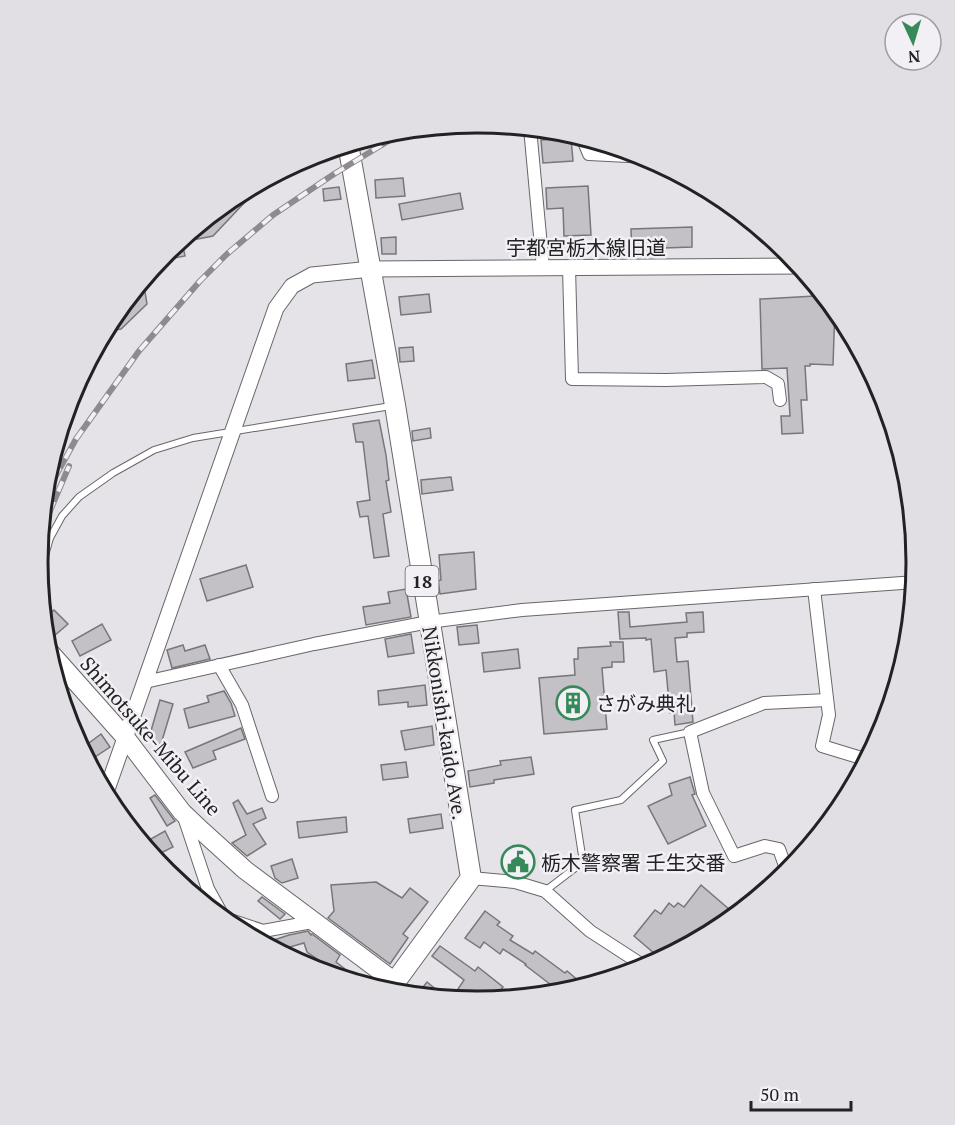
<svg xmlns="http://www.w3.org/2000/svg" width="955" height="1125" font-family="'PT Serif','Noto Sans JP',serif">
<style>
.building{fill:#c3c1c5;stroke:#78767b;stroke-width:1.5}
.lines{fill:none;stroke-linecap:round;stroke-linejoin:round}
.service-casing{stroke:#68666a;stroke-width:8}
.minor-casing{stroke:#68666a;stroke-width:14}
.tertiary-casing{stroke:#68666a;stroke-width:17}
.secondary-casing{stroke:#68666a;stroke-width:20}
.primary-casing{stroke:#68666a;stroke-width:22}
.service{stroke:#fff;stroke-width:6}
.minor{stroke:#fff;stroke-width:12}
.tertiary{stroke:#fff;stroke-width:15}
.secondary{stroke:#fff;stroke-width:18}
.primary{stroke:#fff;stroke-width:20}
.rail-casing{stroke:#8d8b8f;stroke-width:6}
.rail{stroke:#f2f0f5;stroke-width:4;stroke-dasharray:11;stroke-linecap:butt}
.labels{text-anchor:middle;dominant-baseline:central;stroke-width:5;stroke-linejoin:round;paint-order:stroke}
.shield{fill:#f2f0f5;stroke:#605f62;stroke-width:1.5}
.shield-label{font-size:18px;font-weight:bold;fill:#222123}
.street-label{font-size:20px;fill:#222123;stroke:#f2f0f5}
.poi-label{font-size:20px;fill:#222123;stroke:#f2f0f5;text-anchor:start}
.rim{fill:none;stroke:#222123;stroke-width:3}
</style>
<rect width="100%" height="100%" fill="#e5e3e8"/>
<g class="building">
<path d="M571 138 573 161 543 163 541 140Z"/>
<path d="M403 178 405 196 376 198 375 180Z"/>
<path d="M262 181 263 183 213 236 182 242 185 256 159 261 167 251 233 196Z"/>
<path d="M588 186 591 235 564 236 563 208 547 209 546 188Z"/>
<path d="M339 187 341 199 324 201 323 189Z"/>
<path d="M460 193 463 209 402 220 399 204Z"/>
<path d="M692 227V247L664 248 665 255 632 256 631 229Z"/>
<path d="M396 237V254H382L381 238Z"/>
<path d="M143 280 147 304 121 329 104 332 112 318Z"/>
<path d="M816 284 835 308 833 365 810 364V366H805L807 400H801L803 433 782 434 781 416H790L787 368 762 369 760 299 815 296Z"/>
<path d="M429 294 431 312 401 315 399 297Z"/>
<path d="M413 347 414 361 400 362 399 348Z"/>
<path d="M372 360 375 378 348 381 346 364Z"/>
<path d="M379 420 386 455 389 480 386 481 391 512 383 514 389 556 374 558 368 516 360 517 357 502 370 500 363 442H356L353 424Z"/>
<path d="M430 428 431 438 413 441 412 431Z"/>
<path d="M451 477 453 490 422 494 421 480Z"/>
<path d="M474 552 476 589 440 594 438 581 441 580 439 555Z"/>
<path d="M246 565 253 587 207 601 200 579Z"/>
<path d="M406 589 411 617 366 625 363 607 390 603 388 592Z"/>
<path d="M54 610 68 624 54 636 44 625 43 620Z"/>
<path d="M618 612H629L630 627 687 622 686 613 703 612 704 632 687 633V637L675 638 677 662 688 661 693 722 675 725 674 712 670 713 666 670 654 672 651 639 646 640V638L620 639Z"/>
<path d="M102 624 111 640 80 656 72 641Z"/>
<path d="M477 625 479 643 459 645 457 627Z"/>
<path d="M411 634 414 653 388 657 385 639Z"/>
<path d="M610 642H623L624 662H612V667L602 668 607 729 544 734 539 678 575 675 574 659H578V648L611 646Z"/>
<path d="M183 645 185 651 205 645 210 659 172 668 167 650Z"/>
<path d="M518 649 520 668 484 672 482 653Z"/>
<path d="M425 685 427 705 408 707V702L379 705 378 691Z"/>
<path d="M224 691 231 703 235 716 189 728 184 709 209 702 207 696Z"/>
<path d="M160 700 173 704 161 744 148 741Z"/>
<path d="M432 726 434 745 405 750 401 731Z"/>
<path d="M241 728 245 739 213 751 216 759 193 768 185 752Z"/>
<path d="M101 734 110 747 92 759 91 757 87 760 81 749Z"/>
<path d="M531 757 534 774 494 780V783L470 787 468 771 501 765 500 761Z"/>
<path d="M406 762 408 777 383 780 381 765Z"/>
<path d="M690 777 695 794 692 795 706 826 668 844 648 806 672 795 669 784Z"/>
<path d="M155 795 175 821 167 826 150 798Z"/>
<path d="M238 800 247 814 262 808 266 818 253 824 266 844 247 856 232 843 246 835 233 803Z"/>
<path d="M441 814 443 828 410 833 408 819Z"/>
<path d="M346 817 347 832 299 838 297 822Z"/>
<path d="M165 831 173 847 153 857 142 844Z"/>
<path d="M292 859 298 878 282 883 275 878 271 866Z"/>
<path d="M376 882 402 898 410 888 428 902 403 934 408 938 390 964 328 918 334 911 331 885Z"/>
<path d="M701 885 737 916 722 929 662 960 634 936 655 910 661 914 669 903 674 907 678 903 684 907Z"/>
<path d="M262 897 285 914 280 919 258 901Z"/>
<path d="M485 911 500 922 497 925 513 936 510 940 533 954 535 951 565 973 567 971 586 987 563 994 525 965 526 964 503 949 500 954 484 942 480 948 465 938Z"/>
<path d="M308 931 311 935 312 934 340 955 336 962 366 985 365 986 314 970 320 961 307 952 304 943 276 951 262 944 289 935Z"/>
<path d="M440 946 475 971 478 967 503 987 493 1001 477 1002 458 989 464 980 432 956Z"/>
<path d="M427 982 449 1000 416 996Z"/>
</g>
<g class="lines">
<g class="service-casing">
<g id="service">
<path d="M39 577 50 538 62 516 79 497 113 473 154 450 193 438 391 406"/>
<path d="M545 891 583 862 575 810 621 800 663 761 653 740 690 732"/>
</g>
</g>
<g class="minor-casing">
<g id="minor">
<path d="M530 128 543 268"/>
<path d="M582 137 589 154 648 157"/>
<path d="M569 268 572 379 666 380 766 377 778 384 780 400"/>
<path d="M814 589 829 715 822 746 868 760"/>
<path d="M219 665 242 705 272 796"/>
<path d="M145 682 314 644 429 622 522 610 916 582"/>
<path d="M184 817 208 889 224 918 263 931 312 922"/>
<path d="M788 874 779 849 765 846 734 856 703 793 690 732 764 703 827 700"/>
<path d="M471 878 515 882 545 891 590 931 647 968"/>
</g>
</g>
<g class="tertiary-casing">
<path id="tertiary" d="M105 795 276 308 292 286 312 275 371 269 801 266"/>
</g>
<g class="secondary-casing">
<path id="secondary" d="M46 648 125 737 182 812 202 831 245 870 395 982"/>
</g>
<g class="primary-casing">
<path id="primary" d="M348 144 395 405 471 878 387 993"/>
</g>
<use href="#service" class="service"/>
<use href="#minor" class="minor"/>
<use href="#tertiary" class="tertiary"/>
<use href="#secondary" class="secondary"/>
<use href="#primary" class="primary"/>
<g class="rail-casing">
<g id="rail">
<path d="M44 497 76 439 139 351 200 281 227 254 273 215 334 174 408 129"/>
<path d="M41 532 69 466"/>
</g>
</g>
<use href="#rail" class="rail"/>
</g>
<defs>
<g id="building-ring" transform="scale(1.725)"><circle r="9.5" fill="#f2f0f5" stroke="#38895a" stroke-width="1.5"/><path d="M-4-6H4V6H1V3H-1V6H-4ZM-2.5-4.3h1.7v1.8h-1.7ZM.8-4.3h1.7v1.8H.8ZM-2.5-1h1.7V.8h-1.7ZM.8-1h1.7V.8H.8Z" fill="#38895a"/></g>
<g id="civic-ring" transform="scale(1.725)"><circle r="9.5" fill="#f2f0f5" stroke="#38895a" stroke-width="1.5"/><path d="M-.6-6.5H3V-4.5H.6V-3L4-1V1h2V6H-6V1h2V-1L-.6-3ZM-1.2 2.5V6h2.4V2.5Z" fill="#38895a"/></g>
</defs>
<g fill-rule="evenodd">
<use href="#building-ring" x="573" y="703"/>
<use href="#civic-ring" x="518" y="862"/>
</g>
<g class="labels">
<rect class="shield" x="405.5" y="566" width="33" height="30" rx="4.5"/>
<g class="shield-label">
<text x="422" y="581">18</text>
</g>
<g class="street-label">
<text x="586" y="247">宇都宮栃木線旧道</text>
<text transform="translate(445 723) rotate(81)">Nikkonishi-kaido Ave.</text>
<text transform="translate(151 736) rotate(49)">Shimotsuke-Mibu Line</text>
</g>
<g class="poi-label">
<text x="596" y="703">さがみ典礼</text>
<text x="541" y="862">栃木警察署 壬生交番</text>
</g>
</g>
<path d="M0 0H955V1125H0ZM48 562a429 429 0 1 1 858 0a429 429 0 1 1-858 0Z" fill="#e1dfe4" fill-rule="evenodd"/>
<path class="rim" d="M48 562a429 429 0 1 1 858 0a429 429 0 1 1-858 0Z"/>
<g transform="translate(913 42) rotate(176)"><circle r="28" fill="#f2f0f5" stroke="#9f9da1" stroke-width="1.5"/>
<path d="M0-4.5L10 22L0 15L-10 22Z" fill="#38895a"/>
<text y="-9" font-size="16" font-weight="bold" text-anchor="middle" fill="#222123">N</text>
</g>
<path d="M751 1101v9h100v-9" fill="none" stroke="#222123" stroke-width="3"/>
<text x="760" y="1101" font-size="18" fill="#222123" stroke="#f2f0f5" stroke-width="4.5" paint-order="stroke">50 m</text>
</svg>
